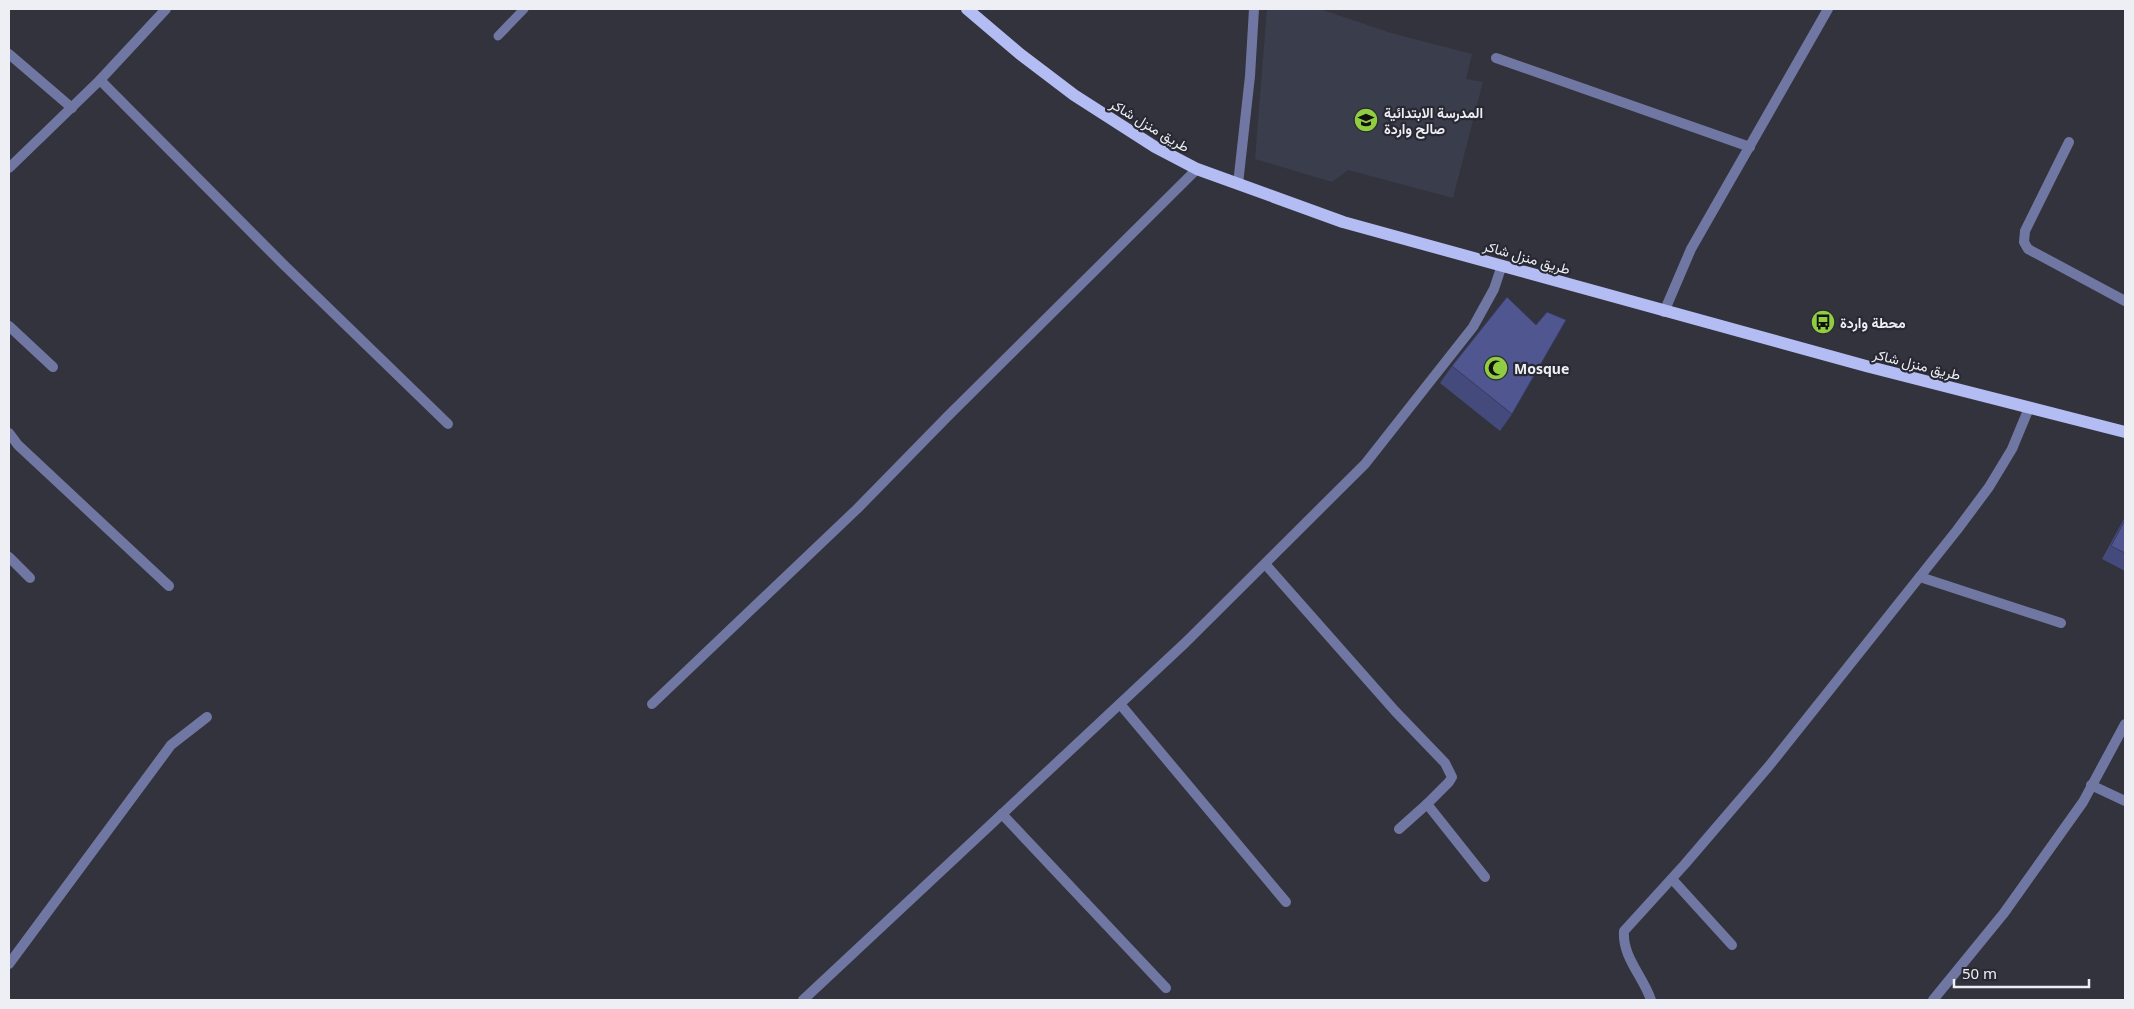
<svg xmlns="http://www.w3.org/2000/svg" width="2134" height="1009" font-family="'Noto Sans',Vazirmatn,sans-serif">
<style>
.built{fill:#3a3d4c}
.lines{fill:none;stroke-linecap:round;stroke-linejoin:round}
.service{stroke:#7177a3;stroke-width:9}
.minor{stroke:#7177a3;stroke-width:10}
.primary{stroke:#b4bdf3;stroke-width:12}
.wall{fill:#454a7c}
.building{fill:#505690;stroke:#383c65}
.labels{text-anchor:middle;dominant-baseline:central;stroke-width:4.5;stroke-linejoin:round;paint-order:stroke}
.poi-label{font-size:14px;font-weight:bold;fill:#eeeff5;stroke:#282932;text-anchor:start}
.street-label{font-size:14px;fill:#eeeff5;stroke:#282932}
</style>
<rect width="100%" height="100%" fill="#32333c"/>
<path class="built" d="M1267 9H1320L1391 33 1472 54 1466 79 1483 82 1453 198 1348 170 1332 182 1255 159Z"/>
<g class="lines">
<path class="service" d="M498 36 524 9"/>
<g class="minor">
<path d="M9 54 72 108"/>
<path d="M1496 58 1750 147"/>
<path d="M100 80 283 264 448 424"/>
<path d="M2069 142 2025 231 2024 242 2028 249 2125 301"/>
<path d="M9 168 100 80 166 9"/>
<path d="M1238 184 1250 76 1254 9"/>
<path d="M1664 312 1691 249 1828 9"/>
<path d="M9 326 53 367"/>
<path d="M9 433 18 445 169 586"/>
<path d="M9 557 30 578"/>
<path d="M1266 565 1395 711 1445 763 1452 777 1449 782 1427 804 1485 877"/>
<path d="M1920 577 2061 623"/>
<path d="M652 704 857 509 948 416 1197 169"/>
<path d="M1120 704 1286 902"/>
<path d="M2091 785 2125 801"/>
<path d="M1002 814 1166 988"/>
<path d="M1399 829 1427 804"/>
<path d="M1672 879 1732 945"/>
<path d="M9 964 171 745 207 717"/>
<path d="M803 1000 1185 643 1365 464 1473 327 1494 289 1502 265"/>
<path d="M1651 1000C1643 976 1622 957 1624 931L1685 864 1769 766 1957 530 1989 487 2012 449 2029 408"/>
<path d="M1933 1000 2004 913 2083 802 2125 724"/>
</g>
<path class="primary" d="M967 9 1020 54 1074 95 1155 147 1197 169 1343 222 1866 366 2125 432"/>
</g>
<g class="wall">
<path d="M1452 366 1512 414 1500 431 1440 383Z"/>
<path d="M2125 517V571L2102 559Z"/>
</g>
<g class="building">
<path d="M1507 297 1536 325 1547 312 1566 320 1512 414 1452 366Z"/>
<path d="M2125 520V553L2111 546Z"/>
</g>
<defs>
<g id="school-disc" transform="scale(1.25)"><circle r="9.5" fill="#91cd40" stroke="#282932"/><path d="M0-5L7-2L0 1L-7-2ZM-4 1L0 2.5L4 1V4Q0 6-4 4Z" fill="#111"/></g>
<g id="bus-disc" transform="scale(1.25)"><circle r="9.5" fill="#91cd40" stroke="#282932"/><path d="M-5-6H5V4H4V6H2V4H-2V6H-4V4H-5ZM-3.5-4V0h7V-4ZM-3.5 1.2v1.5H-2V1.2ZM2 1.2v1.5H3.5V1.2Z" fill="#111"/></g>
<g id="mosque-disc" transform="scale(1.25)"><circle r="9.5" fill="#91cd40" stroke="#282932"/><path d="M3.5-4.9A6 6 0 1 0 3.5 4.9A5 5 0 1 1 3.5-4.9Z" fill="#111"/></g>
</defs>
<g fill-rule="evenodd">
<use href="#school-disc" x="1366" y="120"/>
<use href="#bus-disc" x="1823" y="322"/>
<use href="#mosque-disc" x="1496" y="368"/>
</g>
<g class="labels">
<g class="poi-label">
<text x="1384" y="112">المدرسة الابتدائية<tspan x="1384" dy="16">صالح واردة</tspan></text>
<text x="1840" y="322">محطة واردة</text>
<text x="1514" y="368">Mosque</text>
</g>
<g class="street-label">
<text transform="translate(1150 125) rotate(31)">طريق منزل شاكر</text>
<text transform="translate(1527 257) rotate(16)">طريق منزل شاكر</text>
<text transform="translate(1917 364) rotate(14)">طريق منزل شاكر</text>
</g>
</g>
<rect width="2134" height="1009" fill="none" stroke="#eeeff5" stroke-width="20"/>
<path d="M1954 979v8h135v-8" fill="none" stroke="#eeeff5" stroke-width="2.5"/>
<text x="1962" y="979" font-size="15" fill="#eeeff5" stroke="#282932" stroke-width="4" paint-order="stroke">50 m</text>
</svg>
